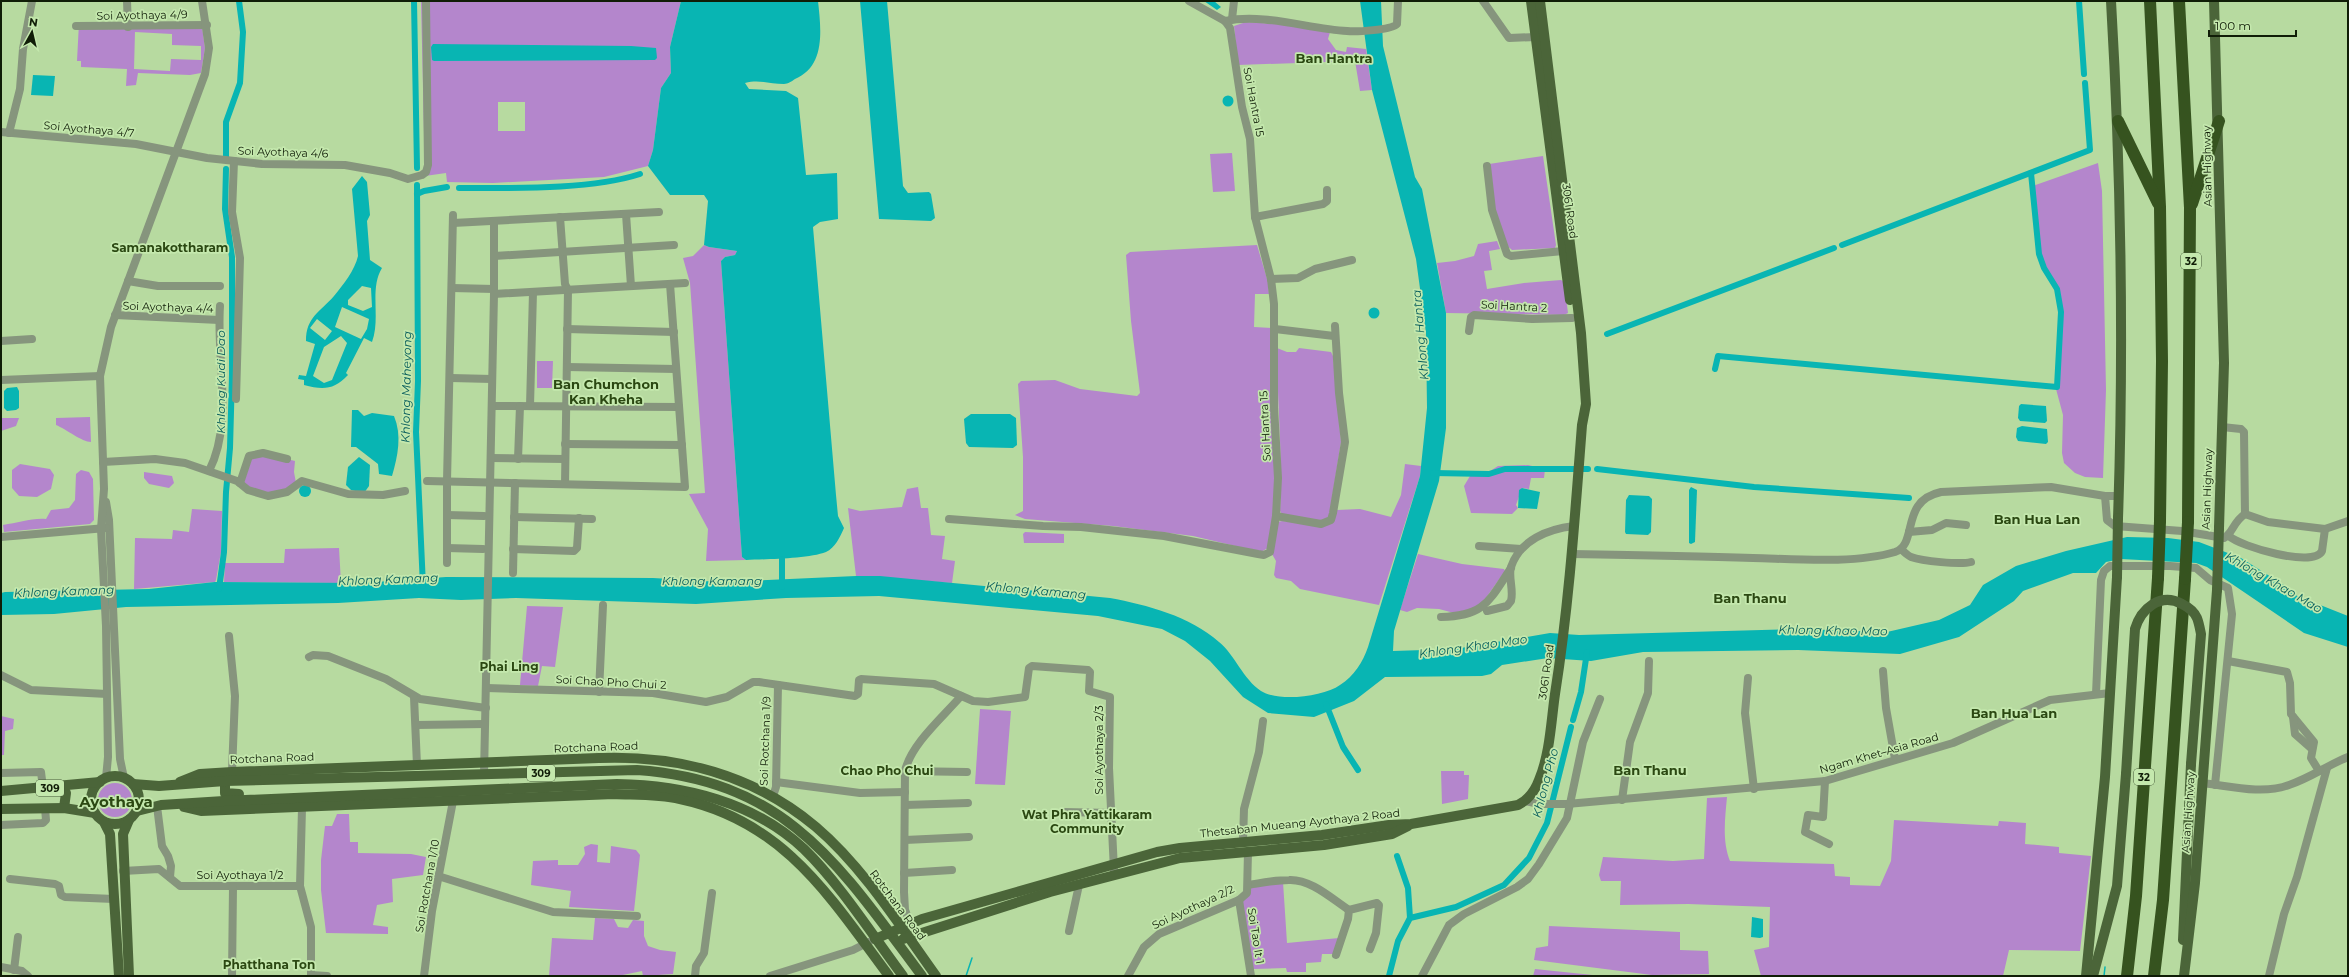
<svg xmlns="http://www.w3.org/2000/svg" width="2349" height="977" font-family="Montserrat,sans-serif">
<style>
.green{fill:#b486cc;fill-rule:evenodd}
.water{fill:#08b5b3;fill-rule:evenodd}
.lines{fill:none;stroke-linecap:round;stroke-linejoin:round}
.stream{stroke:#08b5b3;stroke-width:1.5}
.canal{stroke:#08b5b3;stroke-width:6}
.minor{stroke:#86957d;stroke-width:8}
.major{stroke:#4b6539;stroke-width:10}
.highway{stroke:#36531f;stroke-width:12}
.major-bridge{stroke:#4b6539;stroke-width:10}
.highway-bridge{stroke:#36531f;stroke-width:12}
.labels{text-anchor:middle;dominant-baseline:central;stroke-width:3.5;stroke-linejoin:round;paint-order:stroke}
.shield{fill:#c4e8ad;stroke:#465a39;stroke-width:1}
.shield-label{font-size:10px;font-weight:bold;fill:#101d07}
.street-label{font-size:11px;fill:#101d07;stroke:#c4e8ad}
.neighbourhood-label{font-size:12px;font-weight:bold;fill:#2b4812;stroke:#c4e8ad}
.water-label{font-size:12px;font-style:italic;fill:#075c5b;stroke:#c4e8ad}
.quarter-label{font-size:13px;font-weight:bold;fill:#2b4812;stroke:#c4e8ad}
.district-label{font-size:15px;font-weight:bold;fill:#2b4812;stroke:#c4e8ad}
</style>
<rect width="100%" height="100%" fill="#b7daa0"/>
<g class="green">
<path d="M421 1H681L670 47 671 73 661 88 653 150 648 166 604 177 493 183 447 182 446 173 425 176ZM498 102H525V131H498Z"/>
<path d="M1246 22 1294 25 1330 32 1328 39 1336 50 1346 52 1347 47 1366 49 1372 90 1360 91 1355 61 1238 65 1234 26Z"/>
<path d="M79 23 202 27 205 48 201 73 190 75 138 73 136 85 126 86 127 69 81 67V61H77ZM135 32 172 34V45L201 46V60L171 59 170 71 134 69Z"/>
<path d="M1232 153 1235 191 1213 192 1210 154Z"/>
<path d="M1543 156 1556 245 1555 248 1512 250C1495 238 1491 186 1489 164Z"/>
<path d="M2098 163 2102 191 2106 390 2103 478 2085 477 2075 473 2064 463 2062 453 2063 415 2056 389 2059 313 2055 290 2037 255 2030 187Z"/>
<path d="M1497 241 1500 249 1489 251 1492 270 1484 271 1487 289 1524 283 1561 280 1564 282 1568 313 1564 315 1446 313 1437 263 1455 261 1474 256 1478 244Z"/>
<path d="M704 245 709 247 737 251 735 255 725 257 721 261 742 557 746 560 706 561 708 529 689 494 705 493 690 283 683 258 693 256Z"/>
<path d="M1257 245 1268 282 1269 294H1255L1254 327 1272 328 1276 492 1268 548 1261 552 1193 536 1113 526 1025 519 1015 515 1023 511V457L1018 384 1021 381 1055 380 1080 389 1137 396 1140 393 1131 321 1126 255 1130 252Z"/>
<path d="M1277 348 1287 352H1296L1299 348 1331 352 1333 356 1341 442 1329 517C1317 525 1295 517 1282 514L1280 511C1283 457 1277 402 1277 348Z"/>
<path d="M537 361H553L552 388H537Z"/>
<path d="M90 417 91 442C82 442 66 429 56 425V418Z"/>
<path d="M1 418H19L16 426 1 431Z"/>
<path d="M267 454 295 461 294 472 296 483C283 496 267 492 250 490L244 482 252 458Z"/>
<path d="M20 464 50 469 54 475 51 489 37 497 19 496 12 488V470Z"/>
<path d="M1405 464 1421 466 1420 476 1379 605 1300 589 1291 581 1276 578 1274 575 1276 561 1272 554 1278 522 1282 521 1325 525 1337 510 1360 509 1391 517 1401 495Z"/>
<path d="M1528 465 1545 469 1544 478H1531L1529 489 1522 488 1516 505 1518 508 1512 514 1471 513 1464 486 1470 476 1484 475 1498 466Z"/>
<path d="M81 470 89 472 93 479 94 520 90 524 4 532 3 525C18 523 31 518 46 519L51 510 69 508 75 500 76 474Z"/>
<path d="M144 472 172 476 174 483 169 488 149 484 144 478Z"/>
<path d="M918 487 921 508H928L931 535 945 536 942 559 955 561 952 583 856 576 848 508 860 511 902 507 907 489Z"/>
<path d="M192 509 222 511 221 552 216 580 215 582 134 589 135 538 172 539 173 530 189 532Z"/>
<path d="M1025 532 1064 534V543H1024L1023 534Z"/>
<path d="M339 548 341 583 224 582 225 563H284L285 549Z"/>
<path d="M1418 554 1462 564 1504 569 1505 571 1478 609 1454 613 1439 609 1417 608 1407 612 1400 610Z"/>
<path d="M527 606 563 607 555 667 542 666 538 686 520 685Z"/>
<path d="M980 709 1011 711 1005 785 975 784Z"/>
<path d="M1 716 14 719 13 729 5 731 4 755H1Z"/>
<path d="M1441 771H1464V775H1469L1468 799 1442 804Z"/>
<circle cx="115" cy="800" r="17"/>
<path d="M1727 797C1725 819 1722 841 1730 861L1834 864 1835 876 1850 877V885L1880 886 1891 861 1894 820 1998 826 1999 821 2026 823 2025 844 2059 847V853L2091 856 2080 951 2009 950 2003 976H1761L1754 950 1769 947 1770 907 1688 904 1620 905 1621 881H1601L1599 875 1603 857 1673 861 1704 859 1707 798Z"/>
<path d="M337 814H349L350 842H358V853L411 854 426 857 423 875 392 879 393 902 377 905 373 925 388 927V934L326 933 321 890V860L325 826H332Z"/>
<path d="M591 844 598 845 597 862 610 863 611 846 636 850 640 855 634 911 569 907 571 891 531 885 533 861 558 860V865H578L585 854 584 847Z"/>
<path d="M1283 882 1287 943 1339 938 1334 954H1322L1321 962 1306 963V972H1287L1286 968 1253 969 1242 903 1250 886Z"/>
<path d="M595 918 614 919 618 927 628 928 633 920 644 921V936L648 946 660 950 676 952 673 974 643 976 642 971 618 976H549L552 938 593 940Z"/>
<path d="M1549 926 1680 932V950L1708 951 1709 974 1652 975 1534 960 1536 948 1548 946Z"/>
<path d="M1535 969 1602 976H1533Z"/>
</g>
<g class="water">
<path d="M681 1H818C821 29 826 66 795 79 792 81 788 84 784 84 770 84 759 79 745 83L749 89 786 91 798 98 806 175 837 173 838 219 820 222 813 227 836 495 838 516 844 528C840 537 835 548 826 552 808 559 766 559 746 560L742 557 721 261 725 257 735 255 737 251 709 247 704 245 708 201 704 195H670L648 166 653 150 661 88 671 73 670 47Z"/>
<path d="M860 1H887L903 186 908 193 929 192 931 194 935 218 931 221 879 219Z"/>
<path d="M1204 1H1214L1221 7 1217 10Z"/>
<path d="M1360 1H1381L1383 46 1415 177 1422 189 1446 313V428L1439 481 1394 631 1393 651 1455 649 1550 633 1579 635 1800 629 1887 632 1939 620 1970 605 1983 585 2016 566 2066 551 2127 537 2168 538 2199 542 2241 558 2287 587 2295 595 2348 616V647L2304 633 2207 567 2196 563 2121 559 2106 562 2096 573H2073L2023 591 2014 601 1959 637 1900 654 1798 650 1643 652 1591 661 1548 658 1502 665 1491 674 1482 676 1385 677 1354 701 1314 717 1268 713 1243 697 1210 661 1185 641 1162 629 1098 616 879 596 786 598 696 604 516 598 461 600 419 598 338 603 126 607 54 614 1 615V593L5 592 149 589 215 582 362 583 446 577 653 578 721 582 856 576H880L1110 598C1147 605 1190 616 1219 642 1235 655 1243 679 1261 691 1278 702 1323 697 1340 685 1354 676 1363 662 1368 647L1420 476 1427 408 1426 333 1416 259 1372 90Z"/>
<path d="M433 44 631 46 656 48 657 58 655 60 434 61 432 60 431 47Z"/>
<path d="M33 75 55 76 53 96 31 95Z"/>
<circle cx="1228" cy="101" r="5.5"/>
<path d="M362 176 367 182 370 215 367 221 370 260 382 268C369 289 381 318 372 342L364 338 346 373 348 375C334 390 323 390 304 385V380L298 379 299 375 306 376 315 344 306 341C306 317 320 312 334 296 343 285 355 270 358 256L352 189ZM362 286 371 288 372 307 363 311 348 305V300ZM342 307 369 319 367 329 361 339 335 327ZM317 319 332 331 325 340 310 328ZM341 336 347 343 332 380 324 383 313 376 324 347Z"/>
<circle cx="1374" cy="313" r="5.5"/>
<path d="M17 387 19 391V408L16 410 7 411 4 408V391L7 388Z"/>
<path d="M2021 404 2046 406 2047 421 2045 423 2020 421 2018 418 2019 406Z"/>
<path d="M352 410H358L364 416 372 413 394 416C402 435 398 456 392 476L379 474 378 464 356 447H351Z"/>
<path d="M971 414H1010L1016 418 1017 445 1013 448 969 447 966 443 964 419Z"/>
<path d="M2022 426 2047 429 2048 442 2046 444 2018 441 2016 437 2017 428Z"/>
<path d="M359 457 370 465 369 486 364 493 351 490 346 485 348 467Z"/>
<circle cx="305" cy="491" r="6"/>
<path d="M1691 487 1697 490 1695 542 1691 544 1689 543V490Z"/>
<path d="M1522 488 1540 492 1537 509 1518 508 1519 490Z"/>
<path d="M1629 495 1649 496 1652 499 1651 532 1648 535 1626 534 1625 532 1626 500Z"/>
<path d="M1752 917 1763 919V937L1760 938 1751 937Z"/>
</g>
<g class="lines">
<g class="stream">
<path d="M966 976 972 958"/>
<path d="M2104 976 2105 967"/>
</g>
<g class="canal">
<path d="M414 1 417 168"/>
<path d="M2079 1 2084 74"/>
<path d="M226 158V122L240 83 243 32 239 1"/>
<path d="M417 185 418 381 416 432 423 586"/>
<path d="M459 188C512 188 591 190 640 174"/>
<path d="M417 194 424 191 447 187"/>
<path d="M1842 245 2090 150 2085 83"/>
<path d="M1607 334 1834 248"/>
<path d="M1715 369 1718 356 2057 387 2061 312 2057 289 2044 268 2039 254 2031 173"/>
<path d="M1597 469 1754 487 1909 498"/>
<path d="M1433 473 1489 474 1505 469H1588"/>
<path d="M782 559V587"/>
<path d="M219 589 224 552 226 492 230 448 232 375V257L225 209 226 169"/>
<path d="M1326 704 1343 747 1358 770"/>
<path d="M1573 720 1581 692 1587 652"/>
<path d="M1397 856 1408 888 1410 918"/>
<path d="M1389 976 1398 941 1410 918 1456 907 1504 885 1529 858 1547 823 1571 727"/>
</g>
<g class="minor">
<path d="M127 1 128 27"/>
<path d="M1483 1 1509 38 1536 37"/>
<path d="M1232 19 1234 1"/>
<path d="M1225 21C1265 13 1308 29 1347 31 1355 32 1392 30 1397 24L1398 1"/>
<path d="M76 26 207 25"/>
<path d="M1 132 136 144 207 158 262 164 345 165 390 173 408 179 422 175 426 172 428 165 426 1"/>
<path d="M9 133 20 89 23 49 32 1"/>
<path d="M234 161 232 212 240 258 236 399"/>
<path d="M1487 166 1492 210 1507 254 1511 256 1563 251"/>
<path d="M626 214 631 286"/>
<path d="M560 217 565 284 568 290 565 484"/>
<path d="M1255 217 1323 204 1327 201V190"/>
<path d="M453 223 659 212"/>
<path d="M494 256 674 245"/>
<path d="M1271 279 1298 278 1315 269 1352 260"/>
<path d="M128 281 158 286H220"/>
<path d="M452 288 494 289"/>
<path d="M494 294 685 283"/>
<path d="M115 315 219 320"/>
<path d="M567 329 674 332"/>
<path d="M1275 329 1334 336"/>
<path d="M1469 331 1471 317 1474 315 1532 319 1572 318"/>
<path d="M1 341 32 339"/>
<path d="M567 367 676 369"/>
<path d="M451 378 492 379"/>
<path d="M1 380 100 376"/>
<path d="M492 406 679 407"/>
<path d="M530 406 533 292"/>
<path d="M2222 427 2241 429 2244 432 2245 514"/>
<path d="M565 444 682 445"/>
<path d="M491 458 565 459"/>
<path d="M518 459 520 406"/>
<path d="M103 462 155 459 185 463 237 481 248 490 268 496 287 492 302 481 348 494 383 495 405 491"/>
<path d="M209 471C234 422 216 359 220 306"/>
<path d="M427 481 685 487 670 284"/>
<path d="M240 483 249 456 263 453 287 459"/>
<path d="M2105 496 2107 520 2115 526 2182 531 2224 538C2233 533 2233 522 2245 514"/>
<path d="M106 502 109 520 120 759 124 778"/>
<path d="M2245 514 2268 522 2325 529 2348 521"/>
<path d="M447 515 484 516"/>
<path d="M1276 516 1321 524 1331 520 1333 513 1345 442 1339 393 1335 326"/>
<path d="M514 517 592 519"/>
<path d="M949 519 1043 526 1081 527 1164 536 1258 554 1264 555 1270 552 1276 516 1278 478 1274 407V304L1271 279 1255 217 1250 139 1242 107 1230 28 1225 21 1189 1"/>
<path d="M1909 532 1932 530 1946 523 1966 525"/>
<path d="M2229 536C2241 547 2314 568 2322 551L2325 529"/>
<path d="M1 537 106 528"/>
<path d="M1479 546 1521 549"/>
<path d="M447 548 483 549"/>
<path d="M513 549 574 551 577 548 579 518"/>
<path d="M1901 549C1904 552 1907 555 1911 557 1922 561 1960 565 1971 562"/>
<path d="M1571 554C1632 555 1692 556 1753 558 1795 559 1855 564 1895 552 1919 544 1899 501 1941 492L2051 487 2105 496H2119"/>
<path d="M447 563V481L453 215"/>
<path d="M513 573 515 483"/>
<path d="M1487 611 1507 606 1511 601C1514 590 1508 577 1511 567 1520 540 1548 529 1574 526"/>
<path d="M1441 617C1485 616 1489 601 1511 568"/>
<path d="M229 636 235 696 232 772"/>
<path d="M309 657 313 655 328 656 386 679 420 699 486 708"/>
<path d="M2228 661 2287 672 2290 683 2291 714 2314 742 2311 758 2319 771"/>
<path d="M1883 671 1886 708 1895 759"/>
<path d="M1 675 31 690 107 694"/>
<path d="M1748 678 1745 713 1754 789"/>
<path d="M487 688 653 693 706 702 727 697 753 682H759L855 696 858 694 859 680 861 679 934 684 973 701 988 702 1025 697 1029 668 1032 666 1088 670 1090 672 1089 691 1110 697 1109 768 1114 870"/>
<path d="M599 692 603 605"/>
<path d="M2096 694 2101 580 2104 571 2110 566H2170L2196 568 2210 580 2228 588 2232 614 2215 785"/>
<path d="M414 697 417 765"/>
<path d="M2293 717 2295 734 2312 749"/>
<path d="M416 725 485 724"/>
<path d="M905 771 967 772"/>
<path d="M1 773 41 772 43 788"/>
<path d="M484 775 494 294V221"/>
<path d="M106 778 108 757 106 626 101 529 104 489 100 376 111 327 205 74 209 48 202 1"/>
<path d="M1825 781 1823 817 1808 815 1805 832 1829 844"/>
<path d="M776 782 860 793 905 792"/>
<path d="M2203 783C2229 786 2263 795 2289 785 2310 778 2328 765 2348 757"/>
<path d="M773 796 776 787 778 685"/>
<path d="M1622 800 1630 742 1648 693 1649 661"/>
<path d="M1525 801 1540 804H1567L1825 781 1953 743 2050 700 2110 693"/>
<path d="M905 805 968 803"/>
<path d="M157 806 162 846 168 856 171 866 170 877"/>
<path d="M302 808 300 886 311 927V976"/>
<path d="M1063 812 1112 813"/>
<path d="M1 825 43 823 46 820 45 808"/>
<path d="M905 840 969 837"/>
<path d="M1243 841 1244 809 1259 752 1263 721"/>
<path d="M123 871 159 869 180 886H300"/>
<path d="M904 873 952 870"/>
<path d="M438 876 553 912 637 916"/>
<path d="M10 879 55 884 59 886 61 895 65 897 114 899"/>
<path d="M1248 885C1261 883 1275 880 1289 880 1311 879 1332 899 1349 910"/>
<path d="M1239 900 1251 976"/>
<path d="M910 923 905 910 904 892 905 771C911 744 943 717 961 696"/>
<path d="M1069 931 1079 885"/>
<path d="M1336 955 1348 919 1349 910 1377 903 1379 905 1376 933 1370 949"/>
<path d="M1 967 22 971 28 976"/>
<path d="M14 970 18 937"/>
<path d="M311 975 327 976"/>
<path d="M232 976 233 887"/>
<path d="M424 976 432 911 453 801"/>
<path d="M695 976 696 966 704 953 712 893"/>
<path d="M770 976 853 950 869 942"/>
<path d="M1128 976 1144 947 1159 934 1239 900 1247 893 1248 852"/>
<path d="M1422 976 1449 925 1464 914 1517 887 1528 879 1539 864 1567 818 1583 742 1600 699"/>
<path d="M2269 976 2284 914 2297 877 2327 768"/>
</g>
<g class="major">
<path d="M1531 1 1570 300"/>
<path d="M2111 1C2121 173 2124 346 2118 518"/>
<path d="M2214 1 2224 363 2219 528"/>
<circle cx="115" cy="800" r="24"/>
<path d="M225 781V793L239 794"/>
<path d="M180 782 200 774 232 772 599 758C678 755 754 775 816 827 863 867 900 926 936 976"/>
<path d="M133 784 159 786 225 781 637 770C788 781 839 865 922 976"/>
<path d="M63 787 66 793 64 808"/>
<path d="M1 791 100 782"/>
<path d="M184 807 201 811 614 794C636 795 658 794 680 799 784 821 830 897 889 976"/>
<path d="M1 809 64 808 95 813"/>
<path d="M137 811 161 805 224 801 617 784C684 785 754 802 804 849 840 884 873 936 903 976"/>
<path d="M129 820 123 834 129 976"/>
<path d="M104 822 110 834 119 976"/>
<path d="M875 939 922 919 1157 852 1180 848 1322 835 1389 825 1411 824 1518 805C1528 800 1535 791 1539 780 1550 754 1551 722 1555 694 1569 605 1575 515 1582 425L1586 404 1581 333 1540 1"/>
<path d="M903 939 1050 892 1180 858 1324 845 1392 834 1408 826"/>
<path d="M2183 940 2191 764"/>
<path d="M2086 976 2105 777 2117 577"/>
<path d="M2093 976 2117 886 2126 774"/>
<path d="M2184 976 2195 883 2217 590"/>
</g>
<g class="highway">
<path d="M2150 1 2160 207 2162 361 2160 521"/>
<path d="M2179 1 2190 208 2188 522"/>
<path d="M2118 121 2158 203"/>
<path d="M2192 204 2219 121"/>
<path d="M2127 976 2136 896 2158 578"/>
<path d="M2154 976 2163 900 2185 579"/>
</g>
<g class="major-bridge">
<path d="M2117 577 2118 518"/>
<path d="M2217 590 2219 528"/>
<path d="M2126 774 2135 629C2141 609 2160 592 2182 604 2188 607 2194 611 2197 618 2199 623 2200 629 2201 634L2191 764"/>
</g>
<g class="highway-bridge">
<path d="M2158 578 2160 521"/>
<path d="M2185 579 2188 522"/>
</g>
</g>
<g class="labels">
<g class="shield">
<rect x="2181" y="253" width="20" height="16" rx="3"/>
<rect x="527" y="765" width="28" height="16" rx="3"/>
<rect x="2134" y="769" width="20" height="16" rx="3"/>
<rect x="36" y="780" width="28" height="16" rx="3"/>
</g>
<g class="shield-label">
<text x="2191" y="261">32</text>
<text x="541" y="773">309</text>
<text x="2144" y="777">32</text>
<text x="50" y="788">309</text>
</g>
<g class="street-label">
<text transform="translate(142 15) rotate(-1)">Soi Ayothaya 4/9</text>
<text transform="translate(1254 102) rotate(79)">Soi Hantra 15</text>
<text transform="translate(89 129) rotate(5)">Soi Ayothaya 4/7</text>
<text transform="translate(283 152) rotate(2)">Soi Ayothaya 4/6</text>
<text transform="translate(2207 166) rotate(-91)">Asian Highway</text>
<text transform="translate(1570 211) rotate(82)">3061 Road</text>
<text transform="translate(1514 306) rotate(3)">Soi Hantra 2</text>
<text transform="translate(168 307) rotate(2)">Soi Ayothaya 4/4</text>
<text transform="translate(1265 426) rotate(-93)">Soi Hantra 15</text>
<text transform="translate(2207 489) rotate(-88)">Asian Highway</text>
<text transform="translate(1546 672) rotate(-82)">3061 Road</text>
<text transform="translate(611 682) rotate(3)">Soi Chao Pho Chui 2</text>
<text transform="translate(765 741) rotate(-88)">Soi Rotchana 1/9</text>
<text transform="translate(596 747) rotate(-2)">Rotchana Road</text>
<text transform="translate(1099 750) rotate(-90)">Soi Ayothaya 2/3</text>
<text transform="translate(1879 753) rotate(-16)">Ngam Khet–Asia Road</text>
<text transform="translate(272 758) rotate(-2)">Rotchana Road</text>
<text transform="translate(2188 812) rotate(-86)">Asian Highway</text>
<text transform="translate(1300 823) rotate(-6)">Thetsaban Mueang Ayothaya 2 Road</text>
<text x="240" y="875">Soi Ayothaya 1/2</text>
<text transform="translate(427 886) rotate(-80)">Soi Rotchana 1/10</text>
<text transform="translate(898 905) rotate(53)">Rotchana Road</text>
<text transform="translate(1193 907) rotate(-25)">Soi Ayothaya 2/2</text>
<text transform="translate(1256 936) rotate(81)">Soi Tao It 1</text>
</g>
<g class="neighbourhood-label">
<text x="170" y="247">Samanakottharam</text>
<text x="509" y="666">Phai Ling</text>
<text x="887" y="770">Chao Pho Chui</text>
<text x="1087" y="814">Wat Phra Yattikaram<tspan x="1087" dy="14">Community</tspan></text>
<text x="269" y="964">Phatthana Ton</text>
</g>
<g class="water-label">
<text transform="translate(1420 335) rotate(-95)">Khlong Hantra</text>
<text transform="translate(220 382) rotate(-90)">Khlong Kudi Dao</text>
<text transform="translate(406 387) rotate(-89)">Khlong Maheyong</text>
<text transform="translate(388 579) rotate(-2)">Khlong Kamang</text>
<text x="712" y="580">Khlong Kamang</text>
<text transform="translate(2274 582) rotate(30)">Khlong Khao Mao</text>
<text transform="translate(1036 590) rotate(5)">Khlong Kamang</text>
<text transform="translate(64 591) rotate(-2)">Khlong Kamang</text>
<text transform="translate(1833 630) rotate(1)">Khlong Khao Mao</text>
<text transform="translate(1473 646) rotate(-8)">Khlong Khao Mao</text>
<text transform="translate(1545 783) rotate(-75)">Khlong Pho</text>
</g>
<g class="quarter-label">
<text x="1334" y="58">Ban Hantra</text>
<text x="606" y="384">Ban Chumchon<tspan x="606" dy="15">Kan Kheha</tspan></text>
<text x="2037" y="519">Ban Hua Lan</text>
<text x="1750" y="598">Ban Thanu</text>
<text x="2014" y="713">Ban Hua Lan</text>
<text x="1650" y="770">Ban Thanu</text>
</g>
<g class="district-label">
<text x="116" y="801">Ayothaya</text>
</g>
</g>
<rect width="2349" height="977" fill="none" stroke="#101d07" stroke-width="4"/>
<g transform="translate(32 32) rotate(8)" stroke="#c4e8ad" stroke-width="3" paint-order="stroke">
<path d="M0-3L7 15L0 10L-7 15Z" fill="#101d07"/>
<text y="-6" font-size="11" font-weight="bold" text-anchor="middle" fill="#101d07">N</text>
</g>
<path d="M2209 30v6h87v-6" fill="none" stroke="#101d07" stroke-width="2"/>
<text x="2215" y="30" font-size="12" fill="#101d07" stroke="#c4e8ad" stroke-width="3" paint-order="stroke">100 m</text>
</svg>
